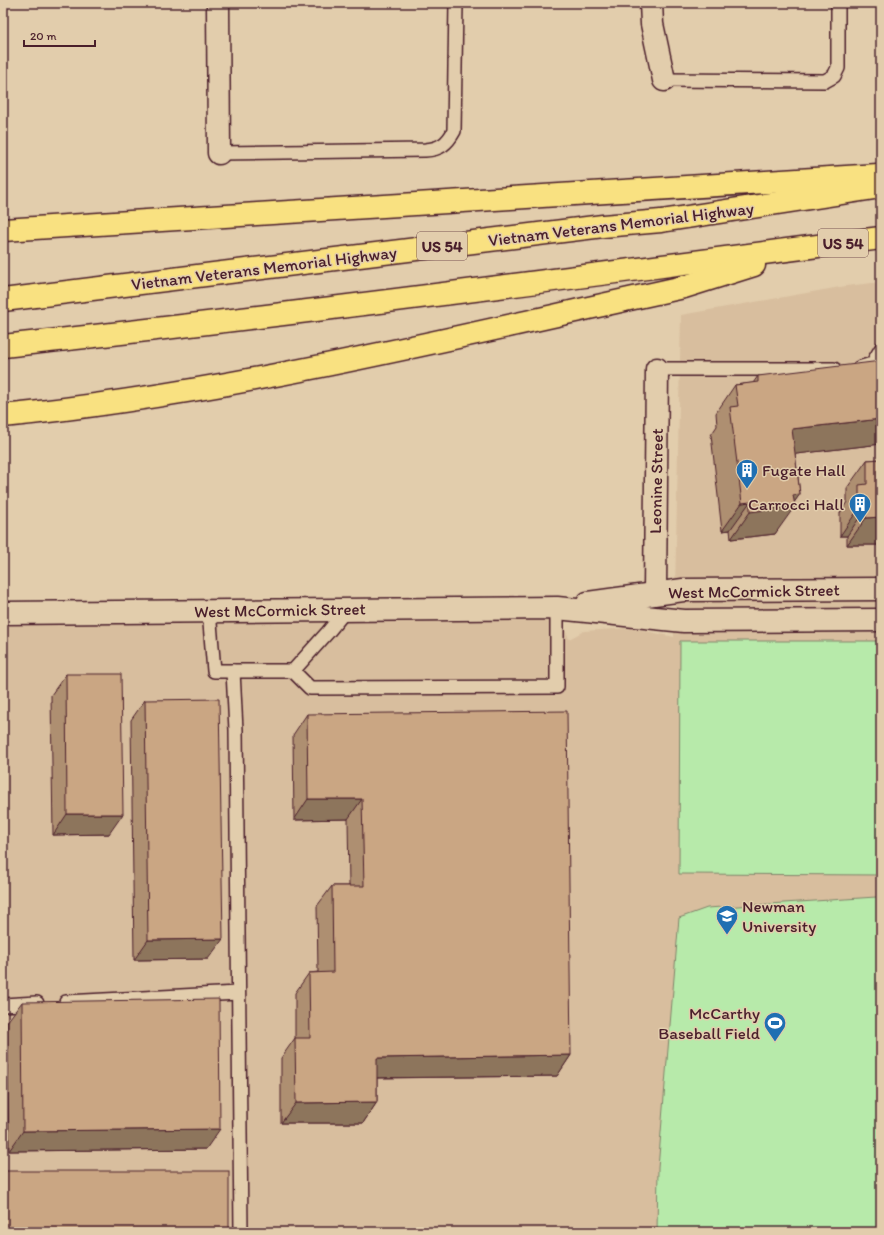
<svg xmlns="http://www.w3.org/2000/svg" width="884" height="1235" font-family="Itim,sans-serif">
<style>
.built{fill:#d8be9e}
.green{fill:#b7eaaa;stroke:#80846a}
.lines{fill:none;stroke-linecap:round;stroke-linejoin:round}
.lane-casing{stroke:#4a1f2b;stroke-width:16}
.street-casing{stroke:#4a1f2b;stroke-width:25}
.highway-casing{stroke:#4a1f2b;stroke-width:25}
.lane{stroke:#e2cdac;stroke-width:13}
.street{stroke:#e2cdac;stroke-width:22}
.highway{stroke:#f9e181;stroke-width:22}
.wall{fill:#ae8f71;stroke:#4a1f2b}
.shaded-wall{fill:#8d745c;stroke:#4a1f2b}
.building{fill:#caa683;stroke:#4a1f2b}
.labels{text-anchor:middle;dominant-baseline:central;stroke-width:3;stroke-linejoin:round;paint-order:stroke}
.shield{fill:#e2cdac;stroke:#785352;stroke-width:1}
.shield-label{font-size:16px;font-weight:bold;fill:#4a1f2b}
.street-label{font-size:17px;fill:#4a1f2b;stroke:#e2cdac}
.poi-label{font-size:17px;fill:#4a1f2b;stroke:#e2cdac;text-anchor:start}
</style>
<rect width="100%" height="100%" fill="#e2cdac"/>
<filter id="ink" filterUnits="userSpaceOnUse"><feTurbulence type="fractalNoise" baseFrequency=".025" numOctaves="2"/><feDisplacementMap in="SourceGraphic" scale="8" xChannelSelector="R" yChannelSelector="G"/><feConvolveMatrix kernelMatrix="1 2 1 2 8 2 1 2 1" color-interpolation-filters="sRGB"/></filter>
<g filter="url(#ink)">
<path class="built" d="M881 282V1232H3V611L557 608 569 639 584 631 631 628 674 637 681 315 846 286Z"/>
<g class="green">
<path d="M680 641H881V875L679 874Z"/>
<path d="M876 897 881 899V1232H657L658 1168 679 918 707 908Z"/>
</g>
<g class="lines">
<g class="lane-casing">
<g id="lane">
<path d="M664 80 825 81 834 76 838 68V3"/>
<path d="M219 153 425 150C440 149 447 144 454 131L456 3"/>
<path d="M859 368 872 364 881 349"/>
<path d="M657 369H834"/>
<path d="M209 611 214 671H293L328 632 346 610"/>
<path d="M233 671 236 730 241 1232"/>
<path d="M293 671 310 688 557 687V608"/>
<path d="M66 1002 238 993"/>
<path d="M3 1005 37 1003"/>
</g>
</g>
<g class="street-casing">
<g id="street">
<path d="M218 3 219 153"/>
<path d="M651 3 652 24 664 80"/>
<path d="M655 593 657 369"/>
<path d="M588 603 683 590 881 589"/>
<path d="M3 613 557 608 684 621 881 620"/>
</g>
</g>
<g class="highway-casing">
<g id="highway">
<path d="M3 230 878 175"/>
<path d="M3 300 603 226 661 221 881 187"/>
<path d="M3 346C296 315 588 275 881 238"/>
<path d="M3 416C232 393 458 336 684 287L754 265"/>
</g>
</g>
<use href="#lane" class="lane"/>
<use href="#street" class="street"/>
<use href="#highway" class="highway"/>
</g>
<g class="wall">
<path d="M758 376 881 444 795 454 800 494 794 502 775 534 731 539 730 530 722 531 711 435 717 426 716 413 735 385 753 383Z"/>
<path d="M881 459V545H847V536H840V513L847 502V488L867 460Z"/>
<path d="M66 674 109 834 53 835 51 695Z"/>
<path d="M145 700 208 959 134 960 131 720Z"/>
<path d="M307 714 571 1055 557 1076 377 1078V1102L363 1123H281V1058L295 1038V993L309 973 318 972 317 906 332 886H349L348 819 294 820 293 735Z"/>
<path d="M22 1002 206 1149 9 1151 7 1022Z"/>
</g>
<g class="shaded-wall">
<path d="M881 419V444L772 457 792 429Z"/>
<path d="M800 494 791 507 795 506 775 534 731 539 750 512 793 495Z"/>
<path d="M750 502 730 530 722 531 742 503Z"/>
<path d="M859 508H866L847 536H840Z"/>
<path d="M881 517V545H847L866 518Z"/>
<path d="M308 799H362L348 819 294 820Z"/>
<path d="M67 814H123L109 834 53 835Z"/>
<path d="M223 939 208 959 134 960 148 940Z"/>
<path d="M571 1055 557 1076 362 1078 377 1058Z"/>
<path d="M377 1102 363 1123H281L296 1103Z"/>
<path d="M220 1129 206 1149 9 1151 23 1131Z"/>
</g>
<g class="building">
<path d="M881 361V419L792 429 800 494 793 495 795 506 750 512V502L742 503 730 407 738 406 735 385 758 382V376Z"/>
<path d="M881 459V517L866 518V508H859V485L867 484V460Z"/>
<path d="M66 674H121L123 814H67Z"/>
<path d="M219 699 223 939 148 940 145 700Z"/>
<path d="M567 711 571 1055 377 1058V1102L296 1103 295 1038H310L309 973 333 972 332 886H364L362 799H308L307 714Z"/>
<path d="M219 999 220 1129 23 1131 22 1002Z"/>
<rect x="3" y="1171" width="226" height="61"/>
</g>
</g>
<defs>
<g id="building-pin" transform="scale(1.15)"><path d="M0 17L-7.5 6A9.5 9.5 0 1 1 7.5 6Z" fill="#1f6fb2" stroke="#e2cdac"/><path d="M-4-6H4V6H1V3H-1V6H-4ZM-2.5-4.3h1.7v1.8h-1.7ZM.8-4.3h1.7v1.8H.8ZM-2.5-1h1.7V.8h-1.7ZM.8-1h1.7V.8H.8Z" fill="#fff"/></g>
<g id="university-pin" transform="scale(1.15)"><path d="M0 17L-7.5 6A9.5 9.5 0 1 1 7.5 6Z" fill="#1f6fb2" stroke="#e2cdac"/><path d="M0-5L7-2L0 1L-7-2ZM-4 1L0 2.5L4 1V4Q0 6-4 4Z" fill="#fff"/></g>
<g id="stadium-pin" transform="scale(1.15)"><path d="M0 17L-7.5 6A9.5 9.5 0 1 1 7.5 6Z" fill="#1f6fb2" stroke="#e2cdac"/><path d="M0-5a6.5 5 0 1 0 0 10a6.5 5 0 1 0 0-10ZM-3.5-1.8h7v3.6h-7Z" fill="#fff"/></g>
</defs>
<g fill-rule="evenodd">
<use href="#building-pin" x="747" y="470"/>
<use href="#building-pin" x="860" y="504"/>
<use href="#university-pin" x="727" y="916"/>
<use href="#stadium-pin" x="775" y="1023"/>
</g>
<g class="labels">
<g class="shield">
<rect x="818" y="229" width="50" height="28" rx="3"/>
<rect x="417" y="232" width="50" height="28" rx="3"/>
</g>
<g class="shield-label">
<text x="843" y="243">US 54</text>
<text x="442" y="246">US 54</text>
</g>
<g class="street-label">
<text transform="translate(621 224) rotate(-7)">Vietnam Veterans Memorial Highway</text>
<text transform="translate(264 268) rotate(-7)">Vietnam Veterans Memorial Highway</text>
<text transform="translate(656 481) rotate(-89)">Leonine Street</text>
<text transform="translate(754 591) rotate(-1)">West McCormick Street</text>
<text transform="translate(280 610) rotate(-1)">West McCormick Street</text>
</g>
<g class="poi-label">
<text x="762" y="470">Fugate Hall</text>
<text x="844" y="504" text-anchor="end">Carrocci Hall</text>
<text x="742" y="906">Newman<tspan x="742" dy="20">University</tspan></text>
<text x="760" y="1013" text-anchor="end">McCarthy<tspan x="760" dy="20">Baseball Field</tspan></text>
</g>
</g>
<rect width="884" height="1235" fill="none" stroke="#e2cdac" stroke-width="16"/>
<rect x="8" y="8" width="868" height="1219" fill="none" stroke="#4a1f2b" stroke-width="1.5" filter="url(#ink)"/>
<path d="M24 40v6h71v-6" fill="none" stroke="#4a1f2b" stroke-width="2"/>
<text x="30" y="40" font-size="12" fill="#4a1f2b" stroke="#e2cdac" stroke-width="3" paint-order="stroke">20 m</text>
</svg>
